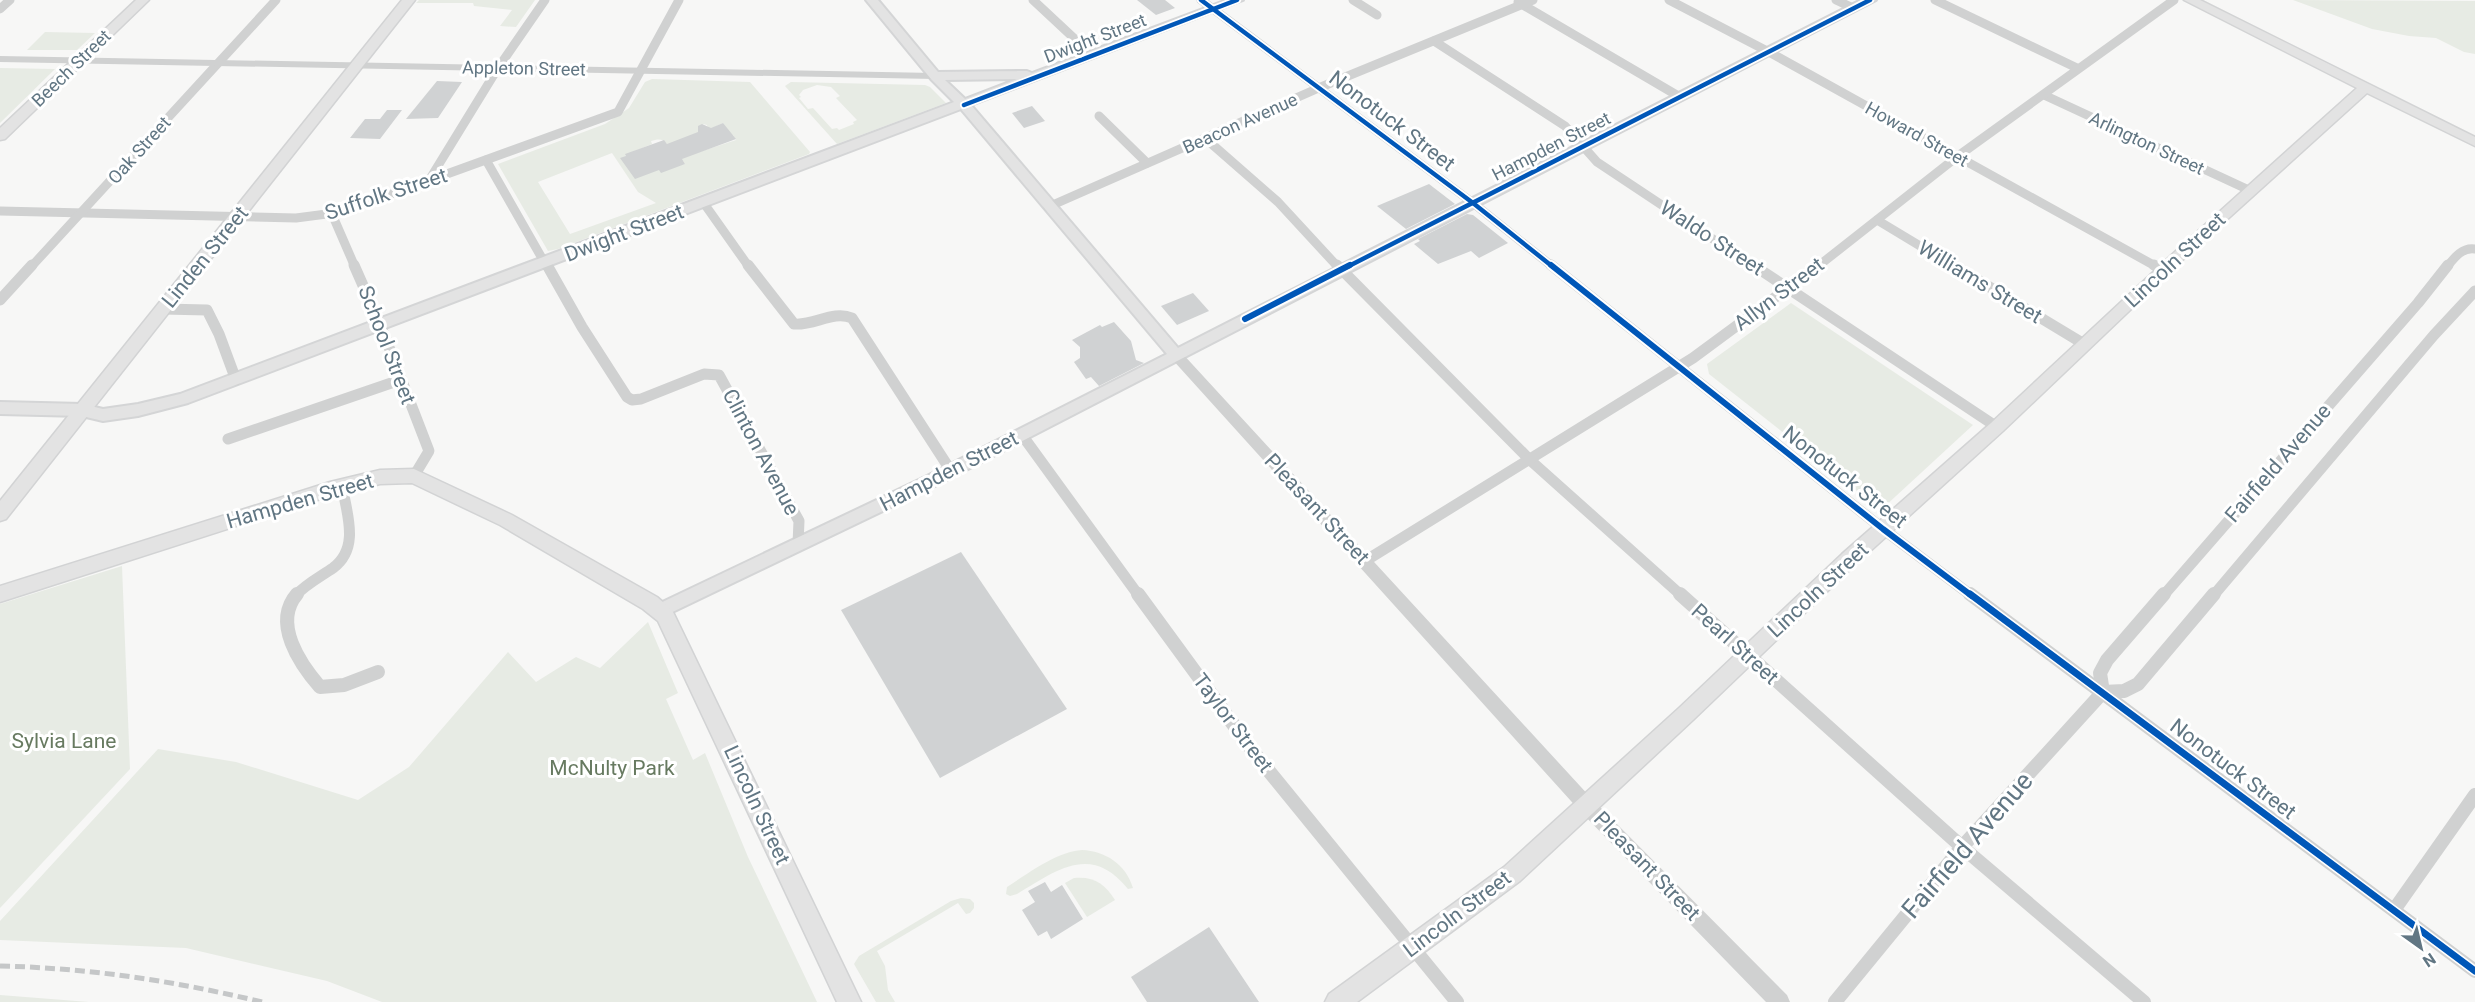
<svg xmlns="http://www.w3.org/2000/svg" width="2475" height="1002" font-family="Roboto,sans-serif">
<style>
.green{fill:#e7ebe4;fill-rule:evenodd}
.building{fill:#d0d2d3}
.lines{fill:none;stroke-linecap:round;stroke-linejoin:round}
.secondary-casing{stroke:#d4d5d6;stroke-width:4}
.primary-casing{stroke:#d2d3d4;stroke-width:3}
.minor-far2{stroke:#d0d1d1;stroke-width:9}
.minor-far1{stroke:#d0d1d1;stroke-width:11}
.minor{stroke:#d0d1d1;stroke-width:14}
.tertiary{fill:#d0d1d1;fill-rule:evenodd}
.secondary{fill:#e3e3e3;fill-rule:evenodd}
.primary{fill:#e3e3e3;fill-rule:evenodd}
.rail{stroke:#c5c7c8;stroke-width:5;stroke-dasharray:10 5;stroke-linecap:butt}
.cycleway-far2-casing{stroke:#fff;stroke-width:8}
.cycleway-far1-casing{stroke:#fff;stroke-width:10}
.cycleway-casing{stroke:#fff;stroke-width:10}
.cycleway-far2{stroke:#0057b8;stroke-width:4.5}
.cycleway-far1{stroke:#0057b8;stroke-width:6}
.cycleway{stroke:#0057b8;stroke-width:7}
.labels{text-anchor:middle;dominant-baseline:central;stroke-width:6;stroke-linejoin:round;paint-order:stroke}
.far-street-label{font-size:18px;fill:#617683;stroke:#fff}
.street-label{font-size:21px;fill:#617683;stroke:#fff}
.park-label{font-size:21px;fill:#677a60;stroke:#fff}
.near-street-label{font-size:26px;fill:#617683;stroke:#fff}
</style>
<rect width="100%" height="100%" fill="#f7f7f6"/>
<g class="green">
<path d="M419 0H535L516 27 500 26 512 10 474 6 473 3H416Z"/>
<path d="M2293 0 2475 1V54L2464 52 2436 38 2409 36 2372 29Z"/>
<path d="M45 32 95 33 77 50H27Z"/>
<path d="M0 68 55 69 0 123Z"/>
<path d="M652 79 750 82 810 152 809 154 558 249 548 251 498 164 605 124 629 108 645 82ZM723 123 728 137 733 135 736 140 681 158 685 164 659 170 625 155 652 144 651 141C658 139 663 138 668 145L704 131 698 128 703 124 707 125 708 130ZM612 153 638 192 656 203 570 234 538 182Z"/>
<path d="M791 82 925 85 930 87 946 103 837 144 785 86ZM817 85 831 87 840 96 836 98 857 120 853 122 854 124 839 130 837 128 832 129 813 108 808 109 799 98 801 97 799 95 803 90Z"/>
<path d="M1791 303 1973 425 1883 508 1876 506 1709 374 1707 364Z"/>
<path d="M122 566 130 769 0 908V604Z"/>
<path d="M648 622 678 693 666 699 693 760 705 753 748 857 817 1002H382L327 981 186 948 0 940V921L158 749 236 762 358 800 409 767 508 652 536 682 576 657 600 668Z"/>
<path d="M1082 850C1105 851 1126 864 1133 888L1128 889C1091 843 1057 870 1017 894L1010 896 1006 894 1007 887C1029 873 1056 852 1082 850Z"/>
<path d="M1074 878C1094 876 1105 884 1115 900L1087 917 1065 883Z"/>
<path d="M961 898 970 899 974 903V908L970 913 966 914 958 903 877 951 885 966 888 990 895 1002H876L854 964 859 956 951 901Z"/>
<path d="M0 995 89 1002H0Z"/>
</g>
<g class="building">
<path d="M1137 0H1165L1175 8 1156 15Z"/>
<path d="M437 81 462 82 438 118 406 119Z"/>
<path d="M1032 106 1045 121 1024 128 1012 113Z"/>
<path d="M387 110H402L380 139 350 138 365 119H380Z"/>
<path d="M723 123 736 139 682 159 685 164 661 173 659 170 635 179 620 158 626 156 625 154 664 140 667 144 698 132V126L702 124 711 128Z"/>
<path d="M1429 184 1455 204 1406 229 1377 206Z"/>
<path d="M1467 214 1473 215 1508 243 1479 258 1471 251 1438 264 1414 244 1420 241 1418 239Z"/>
<path d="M1193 293 1209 311 1177 325 1161 306Z"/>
<path d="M1114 322 1131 341 1136 360 1144 363 1099 386 1091 377 1086 379 1074 362 1080 358V347L1072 340 1100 325 1102 327Z"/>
<path d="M961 552 1067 709 940 778 841 610Z"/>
<path d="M1045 882 1051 892 1062 885 1083 919 1051 939 1047 931 1038 936 1022 910 1035 902 1028 891Z"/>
<path d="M1209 927 1259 1002H1147L1131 977Z"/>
</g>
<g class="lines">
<g class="secondary-casing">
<path id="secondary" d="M866 0H878L938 72 1027 71 1032 73 1227 0H1243L971 105 1178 348 1861 0H1876L939 484 660 618 654 616 651 611 654 606 927 476 1167 354 961 109 188 403 138 416 103 421 82 416 0 414V402L82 404 103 409 138 404 180 394 954 102 931 79ZM1017 79 965 99 945 80Z"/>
</g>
<g class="primary-casing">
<g id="primary">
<path d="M136 0H149L5 139 0 140V128Z"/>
<path d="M402 0H415L6 519 0 521V501Z"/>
<path d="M2184 0H2200L2475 137V146L2367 93 2189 254 2003 431 1856 564 1693 720 1520 881 1357 1002H1325L1329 994 1504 867 1679 708 1842 554 1991 423 2179 248 2357 88Z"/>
<path d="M414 469 512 515 657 597 672 610 861 1002H837L658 621 643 609 500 525 412 483 380 484 330 496 0 602V586L330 482 380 470Z"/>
</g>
</g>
<g class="minor-far2">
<path d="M1033 0 1092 55"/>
<path d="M1201 0 1473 203 1553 267"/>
<path d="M1353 0 1377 15"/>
<path d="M1669 0 1769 52 2157 267"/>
<path d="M1836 0 1853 8"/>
<path d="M1935 0 2077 68"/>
<path d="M1518 2 1680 97"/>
<path d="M0 9 10 0"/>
<path d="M1434 41 1565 126 1597 162 1755 267"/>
<path d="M2044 95 2251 191"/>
<path d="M1099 116 1147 163"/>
<path d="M1206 139 1278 202 1338 267"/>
<path d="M486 160 547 267"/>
<path d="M428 182 498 68 545 0"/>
<path d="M703 202 749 267"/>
<path d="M1048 207 1321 87 1533 0"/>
<path d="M0 211 296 218 342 212 618 112 679 0"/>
<path d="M332 214 355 267"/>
<path d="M1877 220 1955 267"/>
<path d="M31 267 276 0"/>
<path d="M1817 267 1958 156 2174 0"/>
<path d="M2447 267C2454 258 2462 247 2475 249"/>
</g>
<g class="minor-far1">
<path d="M354 265 380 324 429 451 414 476"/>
<path d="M547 265 582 327 627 397 632 400 641 399 704 374 719 375 799 521 798 544"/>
<path d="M748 265 794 324C814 326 833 310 852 318L951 471"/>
<path d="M1337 265 1530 460 1682 596"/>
<path d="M1551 265 1883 529 1972 596"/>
<path d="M1753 265 1997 427"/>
<path d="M1953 265 2084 344"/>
<path d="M2154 265 2163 270"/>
<path d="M0 300 32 265"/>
<path d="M163 309 207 310 219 334 236 380"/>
<path d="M1022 435 1139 596"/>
<path d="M228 439 400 380"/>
<path d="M1365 561 1693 358 1819 265"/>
<path d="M295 596C306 584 320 577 333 568 360 548 347 514 342 486"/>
<path d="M2163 596 2418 303 2448 265"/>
<path d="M2213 596 2434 335 2475 291"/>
</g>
<g class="minor">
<path d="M297 594C272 623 300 664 320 687L344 685 378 672"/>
<path d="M1138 594 1255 754 1457 1002"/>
<path d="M1680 594 1962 847 2144 1002"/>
<path d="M1970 594 2475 971"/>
<path d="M2103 692 2100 673 2107 660 2164 594"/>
<path d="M2394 910 2475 795"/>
<path d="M1835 1002 1962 847 2103 692 2124 691 2138 684 2214 594"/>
</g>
<g class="tertiary">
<path d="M0 56 935 73 941 76 935 79 0 62Z"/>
<path d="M1176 350 1181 352 1592 799 1787 995 1790 1002H1766L1580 811 1171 358 1169 355 1171 352Z"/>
</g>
<use href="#secondary" class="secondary"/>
<use href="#primary" class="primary"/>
<path class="rail" d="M0 966C89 968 175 981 262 1002"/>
<g class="cycleway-far2-casing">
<g id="cycleway-far2">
<path d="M1201 0 1473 203 1553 267"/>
<path d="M964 105 1237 0"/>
<path d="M1347 267 1870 0"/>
</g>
</g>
<g class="cycleway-far1-casing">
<g id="cycleway-far1">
<path d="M1551 265 1883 529 1972 596"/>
<path d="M1245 319 1350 265"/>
</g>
</g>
<g class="cycleway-casing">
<path id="cycleway" d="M1970 594 2475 971"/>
</g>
<use href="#cycleway-far2" class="cycleway-far2"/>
<use href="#cycleway-far1" class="cycleway-far1"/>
<use href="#cycleway" class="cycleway"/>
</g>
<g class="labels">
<g class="far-street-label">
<text transform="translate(1095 38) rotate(-21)">Dwight Street</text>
<text transform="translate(71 68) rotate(-44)">Beech Street</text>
<text transform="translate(524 68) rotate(1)">Appleton Street</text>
<text transform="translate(1240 123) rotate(-24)">Beacon Avenue</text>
<text transform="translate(1917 134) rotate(29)">Howard Street</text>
<text transform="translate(2147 143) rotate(25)">Arlington Street</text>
<text transform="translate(1551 146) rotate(-27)">Hampden Street</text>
<text transform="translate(139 150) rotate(-48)">Oak Street</text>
</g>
<g class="street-label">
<text transform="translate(1392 121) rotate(37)">Nonotuck Street</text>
<text transform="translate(386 194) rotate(-18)">Suffolk Street</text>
<text transform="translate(624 233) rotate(-21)">Dwight Street</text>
<text transform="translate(1712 238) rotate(33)">Waldo Street</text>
<text transform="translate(205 257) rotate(-51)">Linden Street</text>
<text transform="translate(2175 260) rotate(-43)">Lincoln Street</text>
<text transform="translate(1980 282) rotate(31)">Williams Street</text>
<text transform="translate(1779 294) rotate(-37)">Allyn Street</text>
<text transform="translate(387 345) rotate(69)">School Street</text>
<text transform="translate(761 452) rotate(62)">Clinton Avenue</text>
<text transform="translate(2278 463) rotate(-49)">Fairfield Avenue</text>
<text transform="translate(949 471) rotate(-27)">Hampden Street</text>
<text transform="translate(1845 477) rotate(38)">Nonotuck Street</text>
<text transform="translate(300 501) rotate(-16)">Hampden Street</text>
<text transform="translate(1317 509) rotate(47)">Pleasant Street</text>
<text transform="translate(1818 590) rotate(-43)">Lincoln Street</text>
<text transform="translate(1735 644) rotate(42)">Pearl Street</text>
<text transform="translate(1233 723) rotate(53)">Taylor Street</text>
<text transform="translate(2233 769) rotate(37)">Nonotuck Street</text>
<text transform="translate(757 805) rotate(65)">Lincoln Street</text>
<text transform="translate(1647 866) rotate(46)">Pleasant Street</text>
<text transform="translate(1457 914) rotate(-37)">Lincoln Street</text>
</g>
<g class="park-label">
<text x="64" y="741">Sylvia Lane</text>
<text x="612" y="768">McNulty Park</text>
</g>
<g class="near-street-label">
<text transform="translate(1967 845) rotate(-49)">Fairfield Avenue</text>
</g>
</g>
<g transform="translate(2421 948) rotate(146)" stroke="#ffffff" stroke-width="4.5" paint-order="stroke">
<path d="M0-4.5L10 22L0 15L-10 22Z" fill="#617683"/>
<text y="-9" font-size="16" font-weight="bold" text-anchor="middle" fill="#617683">N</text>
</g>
</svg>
